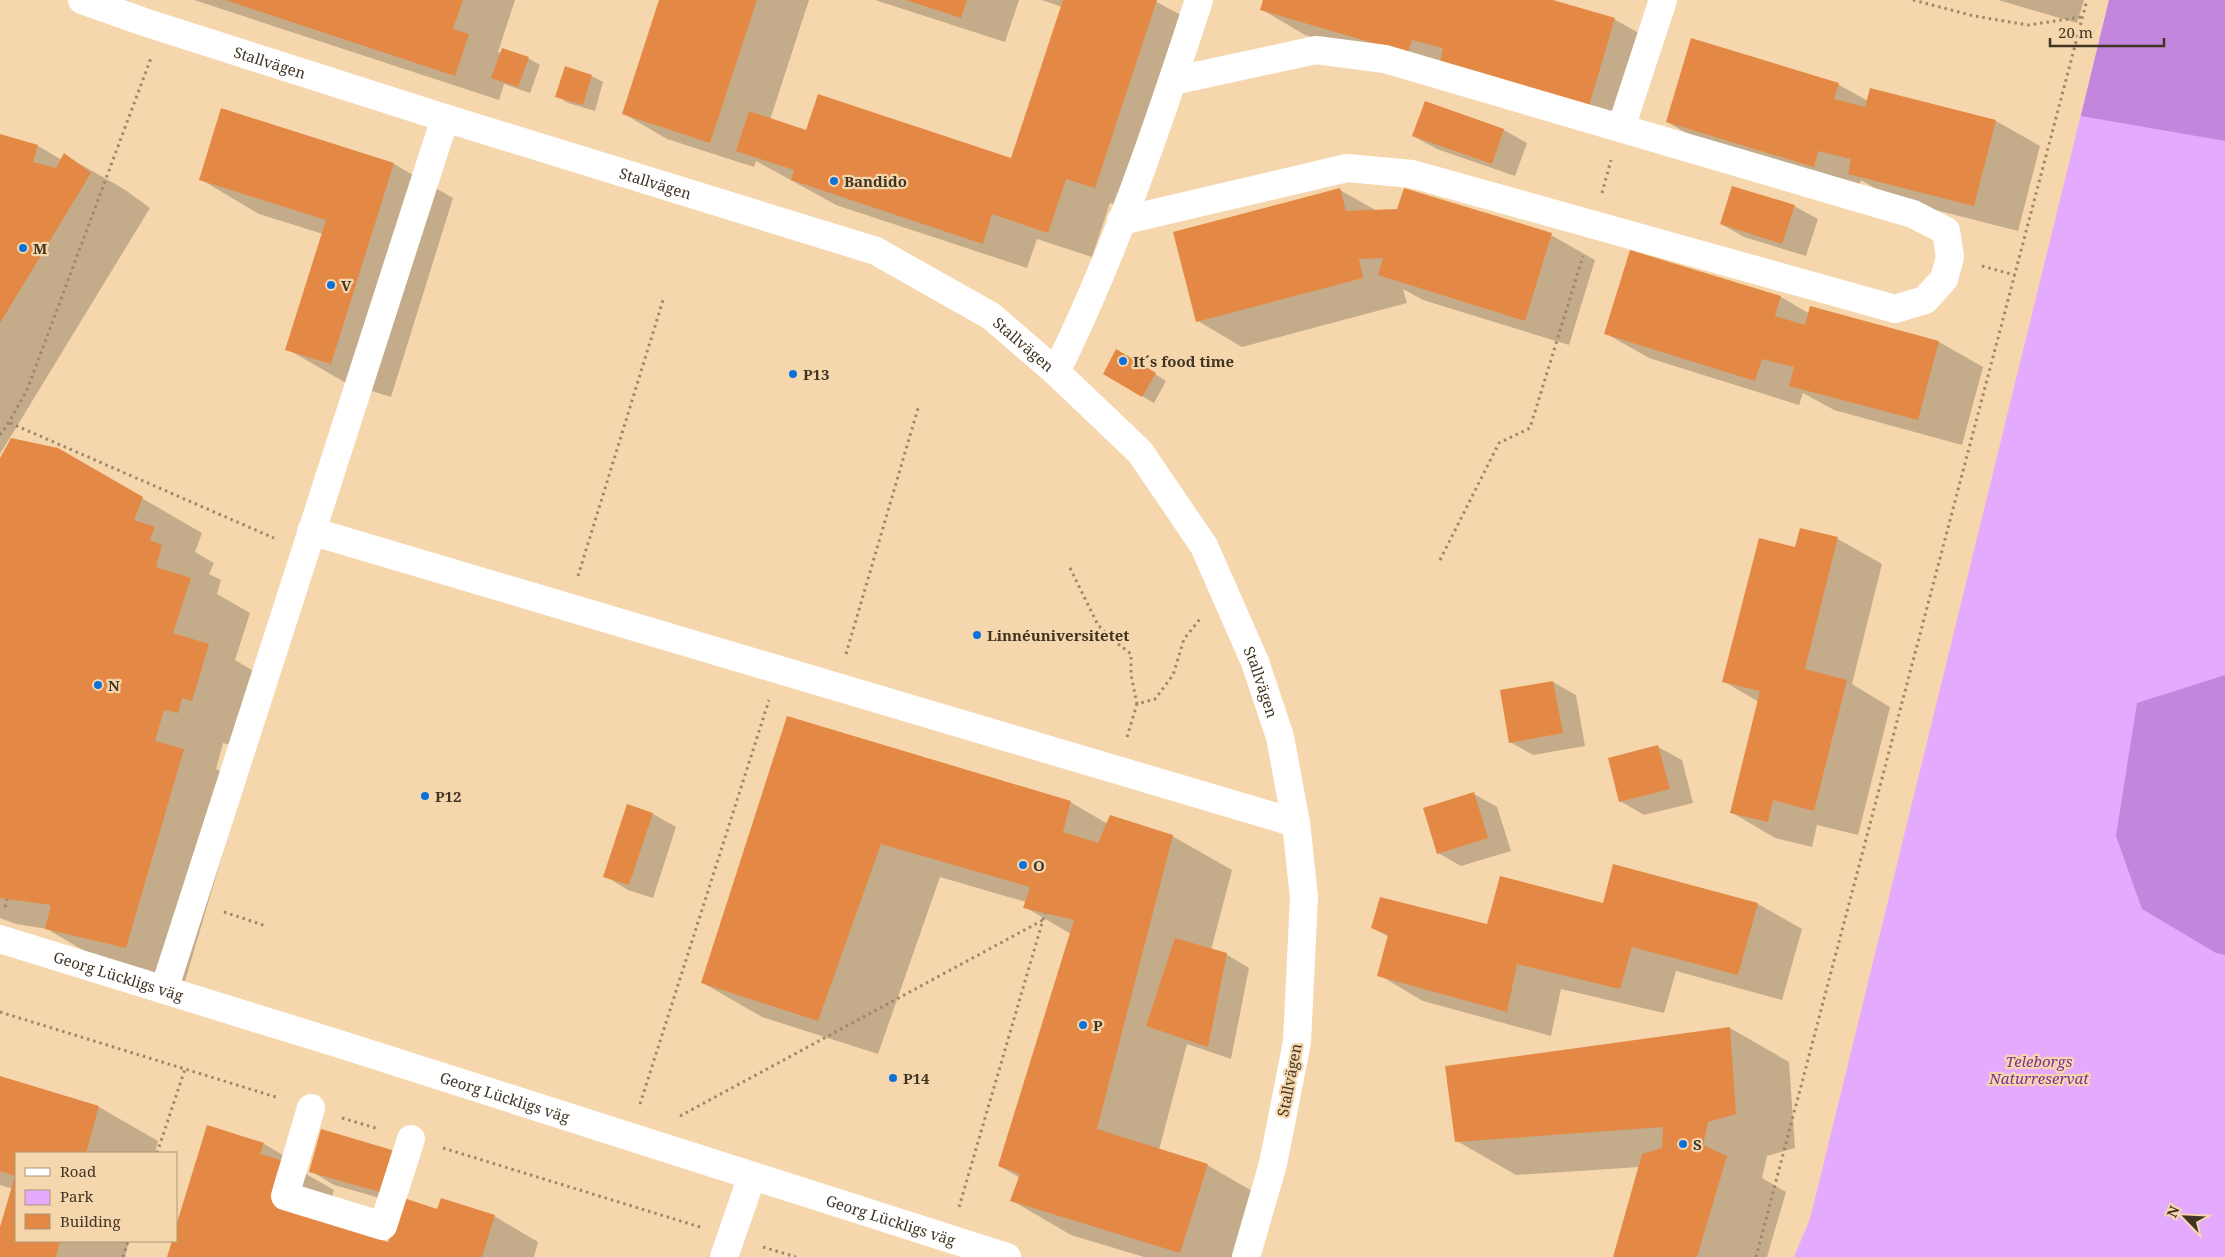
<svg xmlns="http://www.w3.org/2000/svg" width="2225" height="1257" font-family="'Noto Serif',serif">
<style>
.green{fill:#e3aafd}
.forest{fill:#c286dc}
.shadow{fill:#0003}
.building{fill:#e48945}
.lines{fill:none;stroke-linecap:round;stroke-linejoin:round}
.path{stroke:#9d876a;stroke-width:3;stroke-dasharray:2.5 4;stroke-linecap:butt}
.minor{stroke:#fff;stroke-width:28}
.poi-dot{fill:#0c72da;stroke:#f6d7ad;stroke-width:2}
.labels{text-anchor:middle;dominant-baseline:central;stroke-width:4.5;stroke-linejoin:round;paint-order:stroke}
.street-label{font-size:15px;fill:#403423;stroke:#f6d7ad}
.poi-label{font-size:15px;font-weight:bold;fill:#403423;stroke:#f6d7ad;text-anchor:start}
.park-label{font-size:15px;font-style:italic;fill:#7a3096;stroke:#f6d7ad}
</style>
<rect width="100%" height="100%" fill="#f6d7ad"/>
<path class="green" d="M2109 0H2225V1257H1794L1810 1219Z"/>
<g class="forest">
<path d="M2109 0H2225V141L2081 116Z"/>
<path d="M2225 675V955L2216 953 2142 909 2116 836 2137 703Z"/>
</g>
<g class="shadow">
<path d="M194 0H515L498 52 528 58 540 65 530 93 504 84 499 100Z"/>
<path d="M661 0H809L770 120 807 132 1011 160 1062 7 1042 0H1153L1201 26 1139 213 1110 203 1092 257 1037 239 1027 268 836 205 756 161 754 167 667 139 624 114Z"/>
<path d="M875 0H1019L1005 42Z"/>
<path d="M1264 0H1548L1614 19 1658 44 1633 130 1305 35 1261 9Z"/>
<path d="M1998 0H2084L2077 23Z"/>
<path d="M1692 40 1839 85 1868 101 1871 89 1996 121 2040 146 2018 231 1893 199 1861 180 1858 192 1711 147 1667 122Z"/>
<path d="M566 68 592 76 603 82 595 111 568 103 557 96Z"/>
<path d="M222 110 394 164 453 198 391 397 346 383 287 349 323 234 259 214 200 179Z"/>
<path d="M1504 130 1527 143 1515 176 1437 149 1413 136Z"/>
<path d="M0 135 38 146 62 160 64 155 124 189 150 208 0 454Z"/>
<path d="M1340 190 1377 211 1551 235 1595 260 1569 345 1423 300 1403 289 1407 303 1242 347 1198 321Z"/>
<path d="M1794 206 1818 219 1806 256 1744 237 1721 224Z"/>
<path d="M1631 251 1781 297 1810 314 1939 342 1983 367 1962 445 1834 410 1803 393 1799 405 1649 358 1605 333Z"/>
<path d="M1128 357 1166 381 1154 403 1105 374Z"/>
<path d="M57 449 202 533 195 552 214 563 209 574 221 580 217 594 250 613 235 660 267 679 238 747 223 743 216 769 243 785 185 981 105 963 47 929 16 924 0 918V461Z"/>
<path d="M1801 530 1838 539 1882 564 1852 684 1890 707 1858 835 1817 825 1812 847 1775 838 1731 812 1759 702 1723 681 1796 549Z"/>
<path d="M1553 682 1576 695 1585 746 1533 755 1510 742Z"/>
<path d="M788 717 1070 802 1108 824 1172 836 1232 870 1211 950 1226 954 1249 968 1231 1059 1187 1044 1159 1150 1207 1165 1266 1199 1248 1257H1144L1071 1235 1011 1200 1020 1178 999 1166 1071 934 1025 907 1026 902 940 877 878 1054 762 1017 703 983Z"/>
<path d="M1658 747 1682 760 1693 803 1644 815 1620 801Z"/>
<path d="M1474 794 1497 807 1511 851 1461 866 1438 853Z"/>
<path d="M653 814 676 827 653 898 628 890 605 876Z"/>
<path d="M1614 865 1758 904 1802 929 1782 1000 1676 971 1664 1013 1561 989 1551 1036 1423 1001 1379 975 1389 937 1373 928 1488 925 1603 905Z"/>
<path d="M1730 1028 1789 1062 1795 1148 1767 1156 1762 1178 1786 1192 1767 1257H1615L1640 1167 1516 1175 1457 1141Z"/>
<path d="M0 1077 99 1107 158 1141 155 1153H16V1241H129L125 1257H0V1231L13 1189 0 1185Z"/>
<path d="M264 1144 307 1169 306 1174 334 1190 324 1224 389 1244 401 1204 334 1185 311 1171 392 1151 415 1164 405 1200 438 1210 494 1216 538 1242 534 1257H168L173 1241H176Z"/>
</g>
<g class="building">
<path d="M225 0H463L453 29 469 34 455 76Z"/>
<path d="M659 0H757L710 143 622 114Z"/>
<path d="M906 0H967L961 18Z"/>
<path d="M1063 0H1157L1095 188 1066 179 1048 233 992 214 983 244 791 180 794 170 736 151 749 111 806 130 818 94 1011 158Z"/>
<path d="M1263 0H1553L1615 18 1589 106 1440 63 1443 48 1412 40 1408 53 1260 10Z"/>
<path d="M1691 38 1839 83 1834 99 1865 107 1870 88 1996 120 1974 206 1848 174 1851 159 1818 151 1814 167 1666 122Z"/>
<path d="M502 48 529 57 518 87 491 78Z"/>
<path d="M565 66 592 75 583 105 555 97Z"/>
<path d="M1425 101 1504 129 1492 164 1412 136Z"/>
<path d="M221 108 394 163 331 364 285 350 326 220 199 180Z"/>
<path d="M0 134 38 145 33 162 56 168 64 153 91 173 0 323Z"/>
<path d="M1732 186 1795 205 1782 244 1720 224Z"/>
<path d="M1340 188 1346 211 1397 209 1404 188 1552 233 1525 321 1378 275 1383 258 1359 259 1363 278 1196 322 1173 232Z"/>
<path d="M1630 250 1781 296 1775 316 1805 325 1810 306 1939 341 1918 420 1789 386 1794 367 1762 359 1755 381 1604 334Z"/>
<path d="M1116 349 1156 373 1142 397 1103 374Z"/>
<path d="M11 438 58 448 143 497 134 520 155 527 150 540 162 545 156 567 191 578 173 633 209 644 192 701 182 698 178 713 164 710 155 741 184 749 126 948 45 929 51 905 0 898V458Z"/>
<path d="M1800 528 1838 537 1805 669 1847 680 1814 811 1773 800 1768 822 1730 813 1760 691 1722 682 1759 538 1795 547Z"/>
<path d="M1553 681 1563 733 1509 743 1500 690Z"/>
<path d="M787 716 1071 801 1063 832 1098 843 1110 815 1173 835 1097 1129 1208 1164 1180 1253 1010 1201 1020 1174 998 1166 1074 920 1023 908 1030 887 881 844 818 1021 701 983Z"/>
<path d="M1658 745 1670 789 1619 802 1608 758Z"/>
<path d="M1474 792 1488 838 1437 854 1423 808Z"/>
<path d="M627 804 653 813 629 885 603 877Z"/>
<path d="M1613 864 1758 903 1738 975 1632 947 1620 989 1517 964 1507 1012 1377 976 1388 935 1371 928 1380 897 1487 924 1500 876 1603 903Z"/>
<path d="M1175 938 1227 953 1208 1047 1146 1026Z"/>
<path d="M1730 1027 1736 1114 1708 1122 1703 1145 1727 1156 1697 1257H1613L1642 1154 1662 1148 1663 1127 1455 1142 1445 1066Z"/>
<path d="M0 1076 99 1106 86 1153H16V1241H60L56 1257H0V1227L15 1176 0 1171Z"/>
<path d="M207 1125 264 1143 260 1154 291 1163 277 1208 388 1242 401 1197 437 1209 441 1198 495 1215 482 1257H167L172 1241H176V1226Z"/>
<path d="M321 1129 392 1150 380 1192 309 1172Z"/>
</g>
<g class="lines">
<g class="path">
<path d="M1913 0 1974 16 2028 25 2082 17"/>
<path d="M1602 193 1611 160"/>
<path d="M1982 266 2015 275"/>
<path d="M10 423 274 538"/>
<path d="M0 435 9 422 27 390 151 58"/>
<path d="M1440 560 1499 443 1530 428 1583 256"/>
<path d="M1070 568 1098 625 1112 639 1131 654V675L1137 704"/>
<path d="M578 576 664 297"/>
<path d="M846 654 919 405"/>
<path d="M1127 737 1137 704 1155 699 1173 675 1184 639 1200 619"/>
<path d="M5 907 7 899"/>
<path d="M224 912 266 926"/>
<path d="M0 1012 279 1098"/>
<path d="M640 1104 769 700"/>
<path d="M680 1116 1043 920"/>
<path d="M342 1118 379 1129"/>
<path d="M443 1148 700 1227"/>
<path d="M157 1153 185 1069"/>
<path d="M959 1207 1045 913"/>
<path d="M763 1247 796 1257"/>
<path d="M123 1257 128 1241"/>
<path d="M1756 1257 2087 0"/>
</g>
<g class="minor">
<path id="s1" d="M82 0 147 23 445 118 876 251 991 316 1056 372 1140 452 1204 546 1255 662 1280 737 1296 823 1304 897 1297 1042 1273 1164 1246 1257"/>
<path d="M1621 128 1663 0"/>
<path d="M1121 221 1347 168 1412 174 1895 309 1925 300 1944 279 1950 257 1946 231 1913 214 1385 59 1316 50 1173 81"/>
<path d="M1056 372C1115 253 1158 126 1199 0"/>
<path d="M311 531 1296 823"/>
<path id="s2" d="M0 939 349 1047 1007 1257"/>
<path d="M164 990 445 118"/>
<path d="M311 1108 285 1196 383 1226 411 1139"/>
<path d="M724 1257 752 1176"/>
</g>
</g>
<g class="poi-dot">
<circle cx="834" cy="181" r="5"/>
<circle cx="23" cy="248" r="5"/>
<circle cx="331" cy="285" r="5"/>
<circle cx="1123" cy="361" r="5"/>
<circle cx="793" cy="374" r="5"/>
<circle cx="977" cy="635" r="5"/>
<circle cx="98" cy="685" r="5"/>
<circle cx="425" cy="796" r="5"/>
<circle cx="1023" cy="865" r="5"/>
<circle cx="1083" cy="1025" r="5"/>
<circle cx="893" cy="1078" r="5"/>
<circle cx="1683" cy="1144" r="5"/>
</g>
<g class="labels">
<g class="street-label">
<text stroke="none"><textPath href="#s1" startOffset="198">Stallvägen</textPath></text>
<text stroke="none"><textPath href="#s1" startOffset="602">Stallvägen</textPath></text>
<text stroke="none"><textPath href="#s1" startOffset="1008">Stallvägen</textPath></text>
<text stroke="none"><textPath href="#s1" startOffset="1428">Stallvägen</textPath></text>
<text stroke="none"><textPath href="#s2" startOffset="124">Georg Lückligs väg</textPath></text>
<text transform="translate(1289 1080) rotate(-79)">Stallvägen</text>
<text stroke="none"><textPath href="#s2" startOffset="529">Georg Lückligs väg</textPath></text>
<text stroke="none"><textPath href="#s2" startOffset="934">Georg Lückligs väg</textPath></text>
</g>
<g class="poi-label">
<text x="844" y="181">Bandido</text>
<text x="33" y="248">M</text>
<text x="341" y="285">V</text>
<text x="1133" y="361">It´s food time</text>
<text x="803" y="374">P13</text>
<text x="987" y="635">Linnéuniversitetet</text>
<text x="108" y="685">N</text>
<text x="435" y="796">P12</text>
<text x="1033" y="865">O</text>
<text x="1093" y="1025">P</text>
<text x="903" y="1078">P14</text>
<text x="1693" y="1144">S</text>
</g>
<g class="park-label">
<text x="2039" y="1061">Teleborgs<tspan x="2039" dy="17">Naturreservat</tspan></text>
</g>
</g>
<rect x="15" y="1152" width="162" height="90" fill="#f6d7ad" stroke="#ad9676"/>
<rect x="25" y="1168" width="25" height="8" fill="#ffffff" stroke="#ad9676"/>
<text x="60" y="1177" font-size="15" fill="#403423">Road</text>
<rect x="25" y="1190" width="25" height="15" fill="#e3aafd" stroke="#ad9676"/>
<text x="60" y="1202" font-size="15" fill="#403423">Park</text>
<rect x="25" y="1214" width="25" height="15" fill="#e48945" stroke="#ad9676"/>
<text x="60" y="1227" font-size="15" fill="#403423">Building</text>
<g transform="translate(2185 1217) rotate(294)" stroke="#f6d7ad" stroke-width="4" paint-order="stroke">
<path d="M0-4L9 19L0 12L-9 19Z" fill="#403423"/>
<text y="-8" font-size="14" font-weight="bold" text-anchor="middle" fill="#403423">N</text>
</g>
<path d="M2050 38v8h114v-8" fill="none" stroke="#403423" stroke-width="2.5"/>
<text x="2058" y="38" font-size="15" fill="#403423" stroke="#f6d7ad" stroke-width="4" paint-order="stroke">20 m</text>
</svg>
